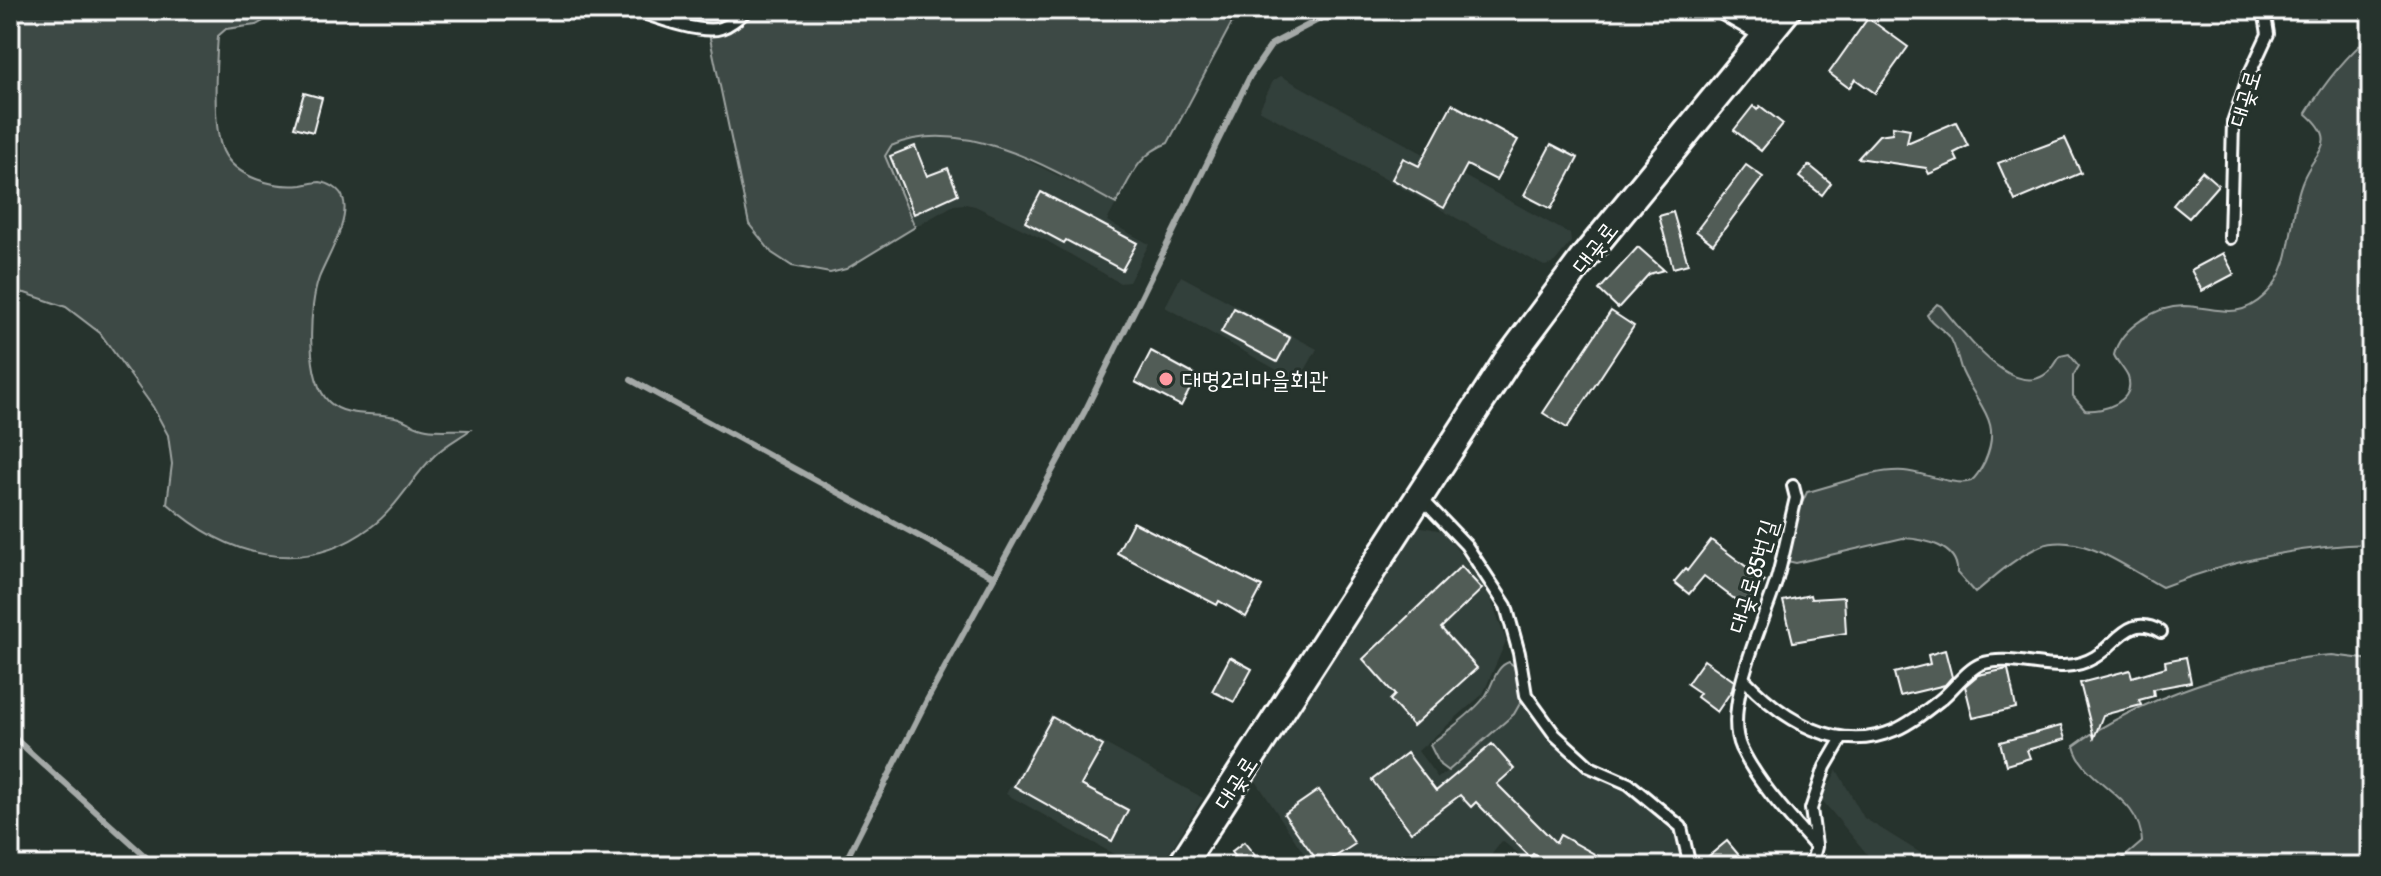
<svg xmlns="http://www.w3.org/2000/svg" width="2381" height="876" font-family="'Patrick Hand','Poor Story',sans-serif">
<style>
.built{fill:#333f3a}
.green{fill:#3e4944;stroke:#9ea4a2;stroke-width:2}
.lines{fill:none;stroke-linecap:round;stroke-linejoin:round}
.stream{stroke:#a4a9a7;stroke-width:6}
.building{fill:#515c57;stroke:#fff;stroke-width:2}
.service-casing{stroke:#fff;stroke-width:16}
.minor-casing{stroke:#fff;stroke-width:26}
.tertiary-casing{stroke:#fff;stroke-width:32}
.service{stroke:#26332d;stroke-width:10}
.minor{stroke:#26332d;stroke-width:20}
.tertiary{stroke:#26332d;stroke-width:26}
.poi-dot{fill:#ff9aa2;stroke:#26332d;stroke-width:3}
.labels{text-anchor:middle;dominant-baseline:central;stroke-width:6;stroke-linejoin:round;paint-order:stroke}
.street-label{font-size:24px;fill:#fff;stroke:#26332d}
.poi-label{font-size:24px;fill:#fff;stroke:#26332d;text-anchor:start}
</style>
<rect width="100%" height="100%" fill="#26332d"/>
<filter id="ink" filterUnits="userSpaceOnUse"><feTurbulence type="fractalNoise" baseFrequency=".0125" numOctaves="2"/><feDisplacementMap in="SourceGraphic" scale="16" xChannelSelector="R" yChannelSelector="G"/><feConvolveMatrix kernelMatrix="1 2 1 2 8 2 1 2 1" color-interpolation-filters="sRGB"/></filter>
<g filter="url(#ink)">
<g class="built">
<path d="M1281 76 1570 234 1571 242 1553 264 1544 266 1259 110 1273 81Z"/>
<path d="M923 135 952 136 1008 151 1116 204 1107 221 1149 244 1129 282 1120 283 1047 241 975 206 965 204 954 205 915 227 885 156 891 146Z"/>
<path d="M1181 276 1317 349 1303 374 1291 378 1165 307Z"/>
<path d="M1417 526 1443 531 1488 590 1506 641 1483 694 1418 751 1438 778 1478 747 1514 714 1522 700 1540 728 1577 768 1629 790 1676 830 1682 849V866H1535L1502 841 1483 866H1312L1254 778Z"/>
<path d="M1051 714 1203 798 1161 866H1135L1006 794Z"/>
<path d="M1837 770 1864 818 1927 857 1936 866H1877L1821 799Z"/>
</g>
<g class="green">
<path d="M10 10H283L256 25 226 29 218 36C216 63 212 127 223 151 236 178 274 188 302 185 308 184 314 182 320 182 329 183 340 189 343 198 351 219 327 258 319 278 309 306 305 379 329 402 347 419 377 411 399 418 409 422 417 428 427 429 441 431 456 429 470 430 459 438 445 445 435 455 412 477 398 507 371 527 301 579 226 556 167 503L172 464 168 435 153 407 100 333 66 307 25 293 10 291Z"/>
<path d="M666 10H1031L1034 19 1073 10H1148L1162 21 1185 13 1235 17 1168 143C1138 154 1131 177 1116 204 1053 169 963 115 891 146L885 156 915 227 846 269 830 273 792 266 772 253 749 224 707 24Z"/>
<path d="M2371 35V544C2299 546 2229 561 2162 587 2128 569 2082 531 2041 546 2017 556 1995 576 1975 593L1957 573C1959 546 1924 539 1903 538L1796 563 1787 561 1792 525 1807 492C1838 485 1873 469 1904 471 1921 472 1957 487 1971 481 1977 477 1982 467 1985 461 2003 420 1978 407 1962 371 1958 361 1956 345 1949 336 1942 328 1932 325 1927 315L1937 304 1941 306C1966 336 2027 420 2060 356L2069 354 2079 366 2073 376V396L2085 410C2103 412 2136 402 2128 377 2125 370 2117 362 2114 355 2120 328 2156 306 2184 306 2217 307 2237 322 2265 295 2297 264 2287 217 2303 180 2315 150 2341 143 2306 113 2324 84 2345 57 2371 35Z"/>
<path d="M2332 655 2371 660V866H2114L2142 842C2141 795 2083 784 2074 746 2136 699 2255 660 2332 655Z"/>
<path d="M1509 662 1514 666 1522 700 1514 714 1448 771 1440 765 1430 745C1447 730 1470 716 1484 698 1493 687 1494 667 1509 662Z"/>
</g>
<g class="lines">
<g class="stream">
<path d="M631 380 994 577"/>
<path d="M10 734 147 858 161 866"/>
<path d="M843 866 926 702 1085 411 1250 76 1272 44 1337 10"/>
</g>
</g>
<g class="building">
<path d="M1868 18 1908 47 1875 93 1855 79 1849 88 1829 73Z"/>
<path d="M304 93 322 98 313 132 294 127Z"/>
<path d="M1452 104 1518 140 1496 180 1467 165 1444 208 1392 179 1403 158 1419 166Z"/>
<path d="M1753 106 1757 110 1760 106 1783 124 1761 151 1734 130Z"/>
<path d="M1956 122 1968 146 1954 153 1958 161 1929 174 1926 168 1858 158 1879 135 1892 133 1893 126 1910 129 1907 143Z"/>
<path d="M2065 138 2081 173 2015 201 1998 163Z"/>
<path d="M1551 144 1578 158 1551 209 1524 195Z"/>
<path d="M915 146 927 176 948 168 958 194 914 214 890 156Z"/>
<path d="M1746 165 1763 177 1713 244 1696 231Z"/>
<path d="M1809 165 1831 183 1822 195 1799 177Z"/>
<path d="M2202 171 2218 185 2189 218 2173 205Z"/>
<path d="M1041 192 1137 243 1122 270 1066 240 1064 243 1025 222Z"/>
<path d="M1673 212 1688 264 1673 268 1659 216Z"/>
<path d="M1638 247 1664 270 1649 274 1618 308 1599 290Z"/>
<path d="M2223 253 2234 274 2202 291 2191 270Z"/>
<path d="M1234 308 1290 338 1277 362 1221 332Z"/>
<path d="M1611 311 1634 326 1567 428 1543 413Z"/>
<path d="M1151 351 1197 376 1181 406 1135 382Z"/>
<path d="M1133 522 1262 587 1246 617 1219 601 1217 605 1117 553Z"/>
<path d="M1711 540 1765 581 1745 607 1704 576 1689 594 1674 582 1685 569 1687 571Z"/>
<path d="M1461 566 1482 589 1441 628 1477 668 1413 726 1390 700 1395 695 1363 659Z"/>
<path d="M1810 595 1811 599 1844 597 1846 633 1793 642 1783 601Z"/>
<path d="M1945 650 1952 677 1945 685 1900 696 1894 673 1930 664 1928 655Z"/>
<path d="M1230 657 1252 669 1234 702 1212 691Z"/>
<path d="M2186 657 2191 682 2153 689 2154 696 2139 700 2141 705 2103 715 2094 738 2080 683 2130 670 2132 677 2166 667 2165 661Z"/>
<path d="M1704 660 1734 681 1732 690 1717 712 1697 697 1700 693 1687 684Z"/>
<path d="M2008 669 2016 708 1973 718 1965 686 1978 675Z"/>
<path d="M1052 717 1103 746 1081 785 1128 810 1112 841 1014 786Z"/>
<path d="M2061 726 2065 739 2027 750 2030 758 2006 765 2000 742Z"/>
<path d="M1492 744 1514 769 1497 784 1556 843 1560 835 1616 866H1554L1533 854 1530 857 1476 802 1471 807 1460 795 1411 832 1372 780 1407 753 1436 791Z"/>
<path d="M1319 790 1355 844 1321 866 1284 814Z"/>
<path d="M1727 841 1748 866H1698V865Z"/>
<path d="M1244 842 1256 857 1241 866 1231 852Z"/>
</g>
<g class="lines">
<g class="service-casing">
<g id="service">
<path d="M635 10C655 17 702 35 721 28 731 25 739 17 747 10"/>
<path d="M2230 238 2233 122 2249 75 2268 34 2264 10"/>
<path d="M1793 486 1796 498C1789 526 1784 555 1776 582 1763 624 1722 707 1741 748 1759 785 1790 817 1816 847L1811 866"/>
<path d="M1420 497 1466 545 1506 606 1519 653 1526 695 1555 735 1590 767 1629 784 1681 827 1690 866"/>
<path d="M1744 679C1782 719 1837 755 1895 730 1911 723 1926 711 1940 700 1953 690 1966 670 1981 664 2016 652 2059 679 2095 657 2119 642 2129 613 2161 632"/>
<path d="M1816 845 1811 809 1825 767 1842 738"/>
</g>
</g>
<g class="minor-casing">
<path id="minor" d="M1725 10 1767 34"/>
</g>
<g class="tertiary-casing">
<path id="tertiary" d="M1181 866 1507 361 1583 259 1787 10"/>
</g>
<use href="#service" class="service"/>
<use href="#minor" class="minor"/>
<use href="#tertiary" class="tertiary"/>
</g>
</g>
<circle class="poi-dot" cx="1166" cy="379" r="8"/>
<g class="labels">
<g class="street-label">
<text transform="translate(2244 98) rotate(-73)">대곶로</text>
<text transform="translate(1594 247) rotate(-52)">대곶로</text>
<text transform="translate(1752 576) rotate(-73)">대곶로85번길</text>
<text transform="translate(1235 782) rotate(-57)">대곶로</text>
</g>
<g class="poi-label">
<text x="1182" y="379">대명2리마을회관</text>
</g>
</g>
<rect width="2381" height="876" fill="none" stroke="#26332d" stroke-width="40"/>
<rect x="20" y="20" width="2341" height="836" fill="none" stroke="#fff" stroke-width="3" filter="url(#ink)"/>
</svg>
